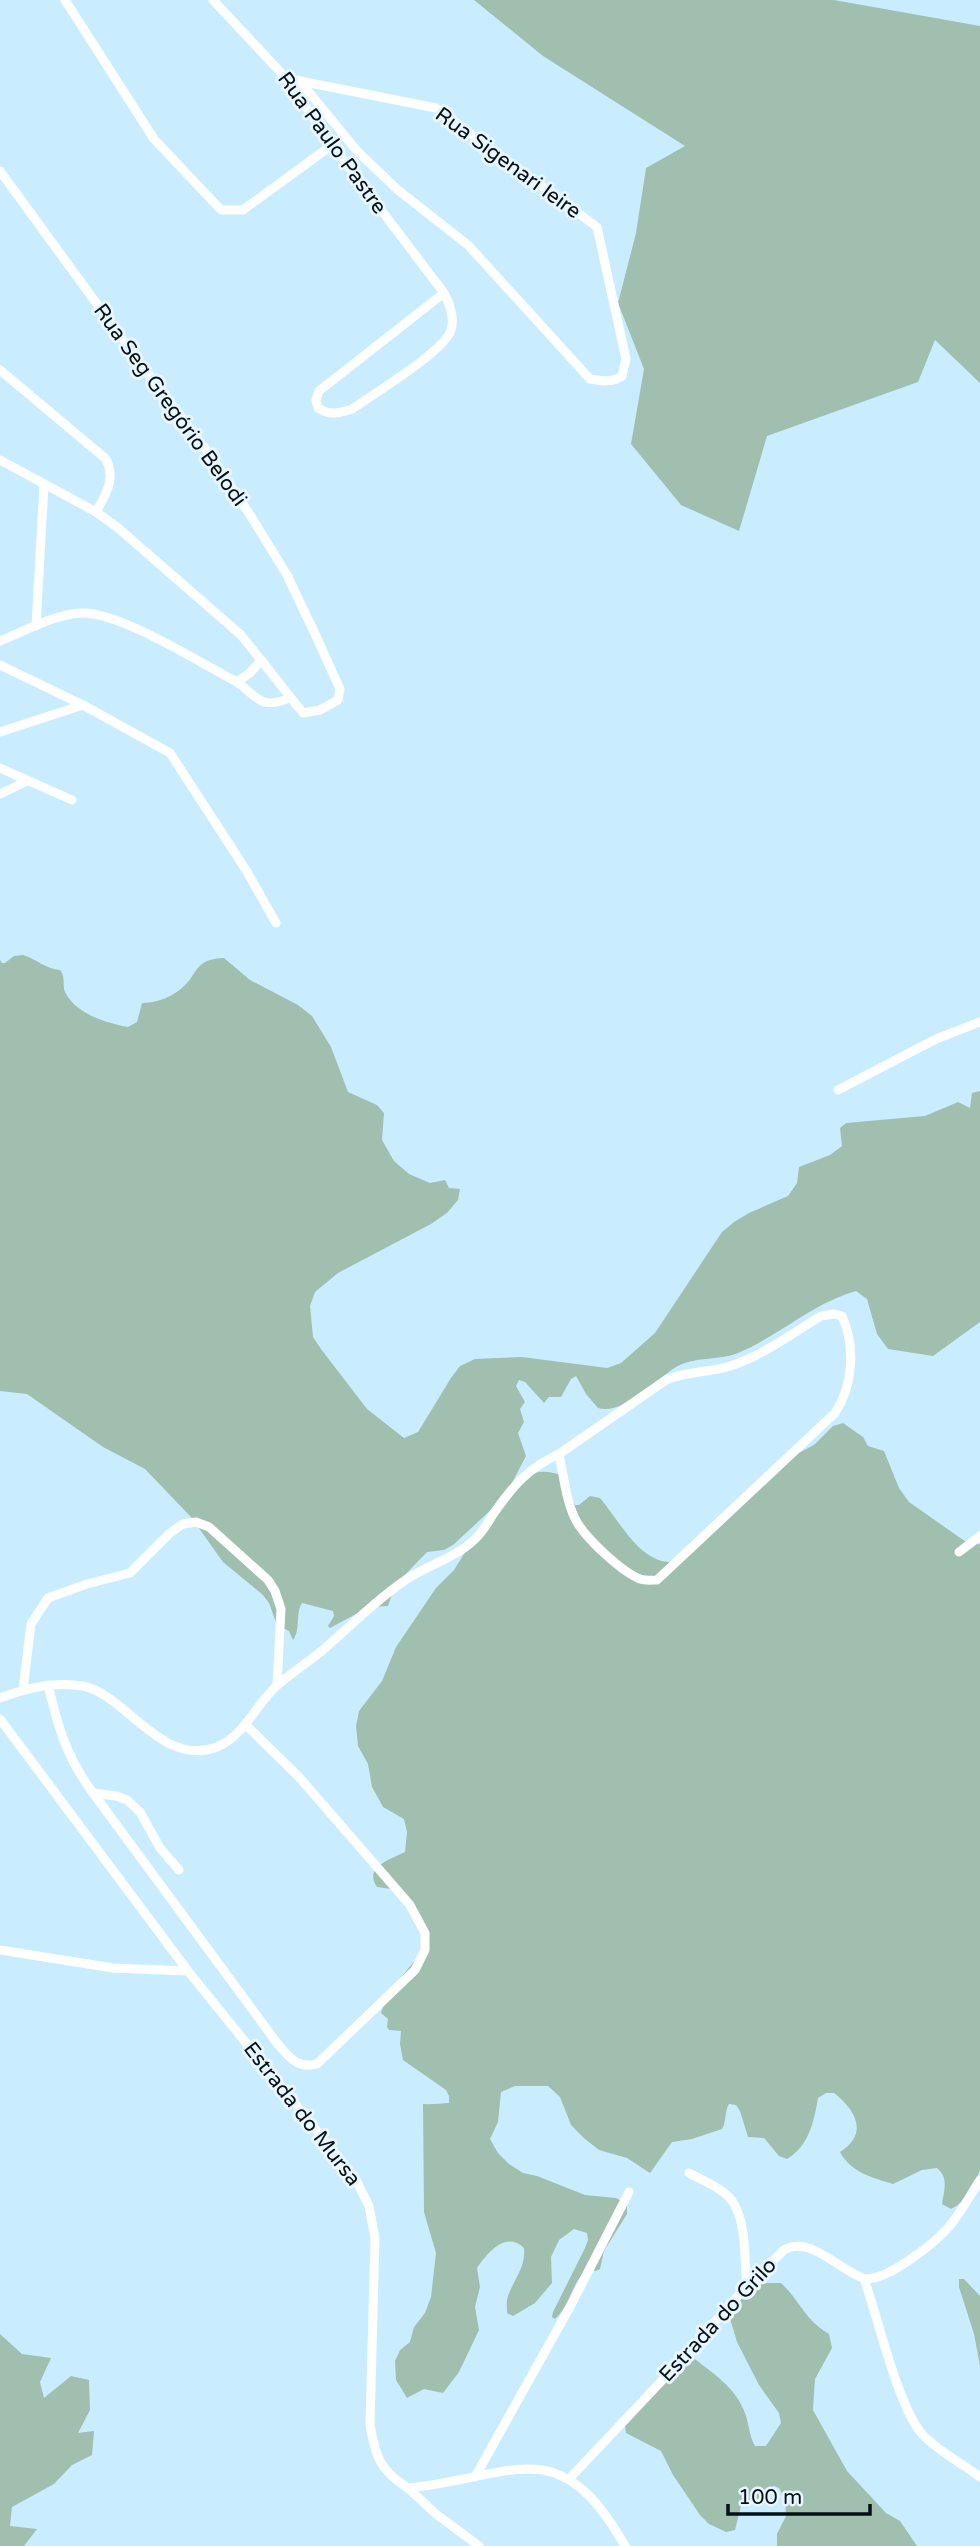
<svg xmlns="http://www.w3.org/2000/svg" width="980" height="2546" font-family="'Varela Round',sans-serif">
<style>
.green{fill:#a0bfae}
.lines{fill:none;stroke-linecap:round;stroke-linejoin:round}
.minor{stroke:#fff;stroke-width:9}
.labels{text-anchor:middle;dominant-baseline:central;stroke-width:6;stroke-linejoin:round;paint-order:stroke}
.street-label{font-size:21px;fill:#041016;stroke:#e8f6fd}
</style>
<rect width="100%" height="100%" fill="#c9edff"/>
<g class="green">
<path d="M474 0H834L980 26V383L935 340 918 382 767 436 739 531 681 505 631 444 644 369 618 303 636 233 646 168 685 146 543 56Z"/>
<path d="M23 955C37 959 45 969 60 970 66 977 62 984 65 992 76 1014 106 1023 128 1027L137 1022 142 1003C156 1003 173 997 184 986 193 979 195 966 207 961 212 959 219 958 224 958L250 980 298 1005 312 1016 331 1047 348 1092 377 1105 384 1113 382 1140 394 1161 409 1174 430 1183 445 1180 449 1188 460 1189 458 1200 447 1213 431 1224 338 1273 315 1292 310 1306 313 1337 321 1349 367 1409 404 1438 418 1432 451 1378 460 1366 475 1359 522 1357 607 1368 621 1363 655 1333 722 1232 734 1222 749 1213 788 1196 797 1183 799 1167 830 1155 842 1146 840 1128 846 1123 925 1116 958 1102 970 1108 972 1093 980 1091V1322L933 1356 888 1349 877 1334 867 1299 856 1291C813 1303 779 1336 738 1353 718 1361 696 1356 676 1367 656 1379 622 1416 598 1408L586 1394 576 1376 571 1379 561 1397H549L544 1403 525 1382 519 1380 516 1386 525 1402 520 1409 524 1422 518 1433 526 1456 511 1485C530 1475 538 1467 560 1475L575 1505H579L590 1496 600 1498C619 1520 639 1562 671 1562L793 1456 814 1445 833 1426 843 1423 863 1437 868 1446 884 1451 899 1488 909 1502 966 1542H976L980 1545V2170C974 2186 967 2201 951 2209L942 2204C944 2190 949 2178 937 2168L922 2170 893 2184C873 2178 850 2172 840 2152 869 2134 856 2110 834 2093H826L818 2098C814 2121 809 2146 787 2159L779 2156 764 2138 748 2137 740 2111 736 2105 729 2104C724 2112 727 2120 722 2129L692 2139 672 2142 650 2173 627 2158 599 2150 585 2139 571 2125 560 2097 548 2086H515L501 2092 498 2122 490 2139 498 2153 509 2164 523 2173 537 2176 585 2195 616 2198 627 2204V2214L604 2251 600 2269 596 2271 589 2268C572 2280 571 2305 555 2319L552 2317 553 2312 585 2248 588 2240 587 2233 574 2229 559 2240 551 2257 552 2283 535 2303 513 2316 507 2313C507 2308 506 2301 508 2296 514 2279 526 2267 524 2248 506 2230 487 2253 477 2268L480 2287 475 2307 479 2330 459 2372 443 2393 424 2389 407 2398 396 2380 395 2361 400 2350 410 2342 414 2327 425 2313 431 2297 436 2253 424 2212 423 2104C433 2105 440 2103 449 2103V2096L446 2090 403 2060 400 2044 401 2031 389 2030 387 2027 388 2019 381 2013 388 1993 422 1952 421 1917 391 1889 377 1887C363 1867 391 1859 405 1852L407 1832 404 1819 383 1807 372 1787 368 1764 358 1746 356 1726 359 1711 382 1681 396 1647 436 1588 454 1570 493 1508 453 1545 444 1550 427 1552 395 1585 388 1606 369 1607 330 1628 328 1626 334 1616 333 1611 302 1603C295 1614 301 1629 293 1640L289 1631 277 1625 269 1603 263 1595 223 1562 191 1517 145 1469 103 1447 27 1394 0 1391V960L2 963H5L14 956Z"/>
<path d="M959 2279H964L980 2296V2366L974 2334 959 2287Z"/>
<path d="M764 2283H781C801 2302 804 2319 829 2334L832 2348 815 2379 813 2410 847 2471 886 2513 900 2521 917 2546H777V2534L786 2516 785 2499 779 2488 774 2486 762 2497 741 2506 735 2530 726 2532 709 2524 700 2515 673 2475 661 2451 626 2433 625 2426 682 2364 695 2359C715 2375 736 2388 745 2413 749 2423 749 2436 755 2446H766L781 2423 779 2413 759 2385 737 2342 728 2312 736 2298Z"/>
<path d="M0 2334 22 2354 51 2358 40 2382 44 2398 71 2376 89 2380 90 2410 78 2433 94 2431 92 2455 72 2465 54 2484 12 2507 10 2526 37 2529 24 2546H0Z"/>
</g>
<g class="lines">
<g class="minor">
<path d="M65 0 154 139 221 210H243L332 145"/>
<path d="M213 0 286 78 332 145 444 293C450 304 455 317 451 330 445 351 372 395 352 409 339 413 330 416 318 408L316 400 319 391 444 293"/>
<path d="M286 78 300 81 436 108 597 227 626 359 622 376C612 383 601 381 590 379L468 245 398 190 357 151 300 81"/>
<path d="M0 171 137 359 211 456 252 518 287 575 316 636 340 689 338 700 320 710 303 713 241 635 117 527 96 512 0 460"/>
<path d="M0 370 106 459C116 479 106 494 96 512"/>
<path d="M36 626 44 485"/>
<path d="M0 641C25 631 53 615 81 613 119 611 200 663 237 682L250 673 261 660"/>
<path d="M0 665 83 705 170 753 246 870 276 923"/>
<path d="M237 682C258 698 262 710 289 698"/>
<path d="M0 732 83 705"/>
<path d="M0 768 72 800"/>
<path d="M0 794 27 781"/>
<path d="M838 1090 936 1039 980 1022"/>
<path d="M959 1552 980 1536"/>
<path d="M48 1685C59 1730 66 1756 93 1793L116 1796 127 1800 140 1812 160 1848 179 1870"/>
<path d="M23 1690 31 1624 48 1598 87 1584 130 1573 170 1533 183 1524 196 1522 209 1527 268 1580 275 1591 281 1609 277 1685"/>
<path d="M0 1698C26 1688 55 1681 83 1686 127 1695 161 1768 217 1747 246 1735 257 1701 280 1683 292 1673 305 1664 318 1654 348 1629 374 1601 407 1579 428 1565 457 1557 475 1539 483 1532 488 1522 494 1513 513 1486 528 1468 559 1454L666 1380C687 1371 709 1373 730 1366 762 1356 793 1333 821 1316L834 1314 842 1316C856 1347 853 1386 835 1413L657 1580C651 1580 646 1581 640 1579 622 1572 589 1541 578 1524 566 1504 564 1477 559 1454"/>
<path d="M0 1719 188 1971 355 2178 369 2206 375 2238 370 2424C375 2456 380 2471 408 2488 515 2477 559 2429 625 2546"/>
<path d="M93 1793 277 2043C289 2057 297 2069 317 2064L415 1970 425 1950V1933L410 1905 299 1777 246 1725"/>
<path d="M0 1950 113 1968 188 1971"/>
<path d="M689 2173C703 2181 726 2189 734 2204 747 2226 744 2261 747 2286"/>
<path d="M864 2279C878 2317 898 2408 923 2435 939 2452 962 2463 980 2477"/>
<path d="M475 2477 571 2305 629 2192"/>
<path d="M570 2478 671 2371 747 2286 784 2250C810 2235 839 2270 863 2278 883 2284 932 2245 946 2230 960 2215 969 2197 980 2180"/>
<path d="M408 2488 436 2514 479 2546"/>
</g>
</g>
<g class="labels">
<g class="street-label">
<text transform="translate(332 143) rotate(54)">Rua Paulo Pastre</text>
<text transform="translate(508 163) rotate(36)">Rua Sigenari Ieire</text>
<text transform="translate(170 405) rotate(54)">Rua Seg Gregório Belodi</text>
<text transform="translate(302 2114) rotate(52)">Estrada do Mursa</text>
<text transform="translate(718 2320) rotate(-47)">Estrada do Grilo</text>
</g>
</g>
<path d="M728 2504v10h142v-10" fill="none" stroke="#041016" stroke-width="3.5"/>
<text x="738" y="2504" font-size="21" fill="#041016" stroke="#e8f6fd" stroke-width="5" paint-order="stroke">100 m</text>
</svg>
